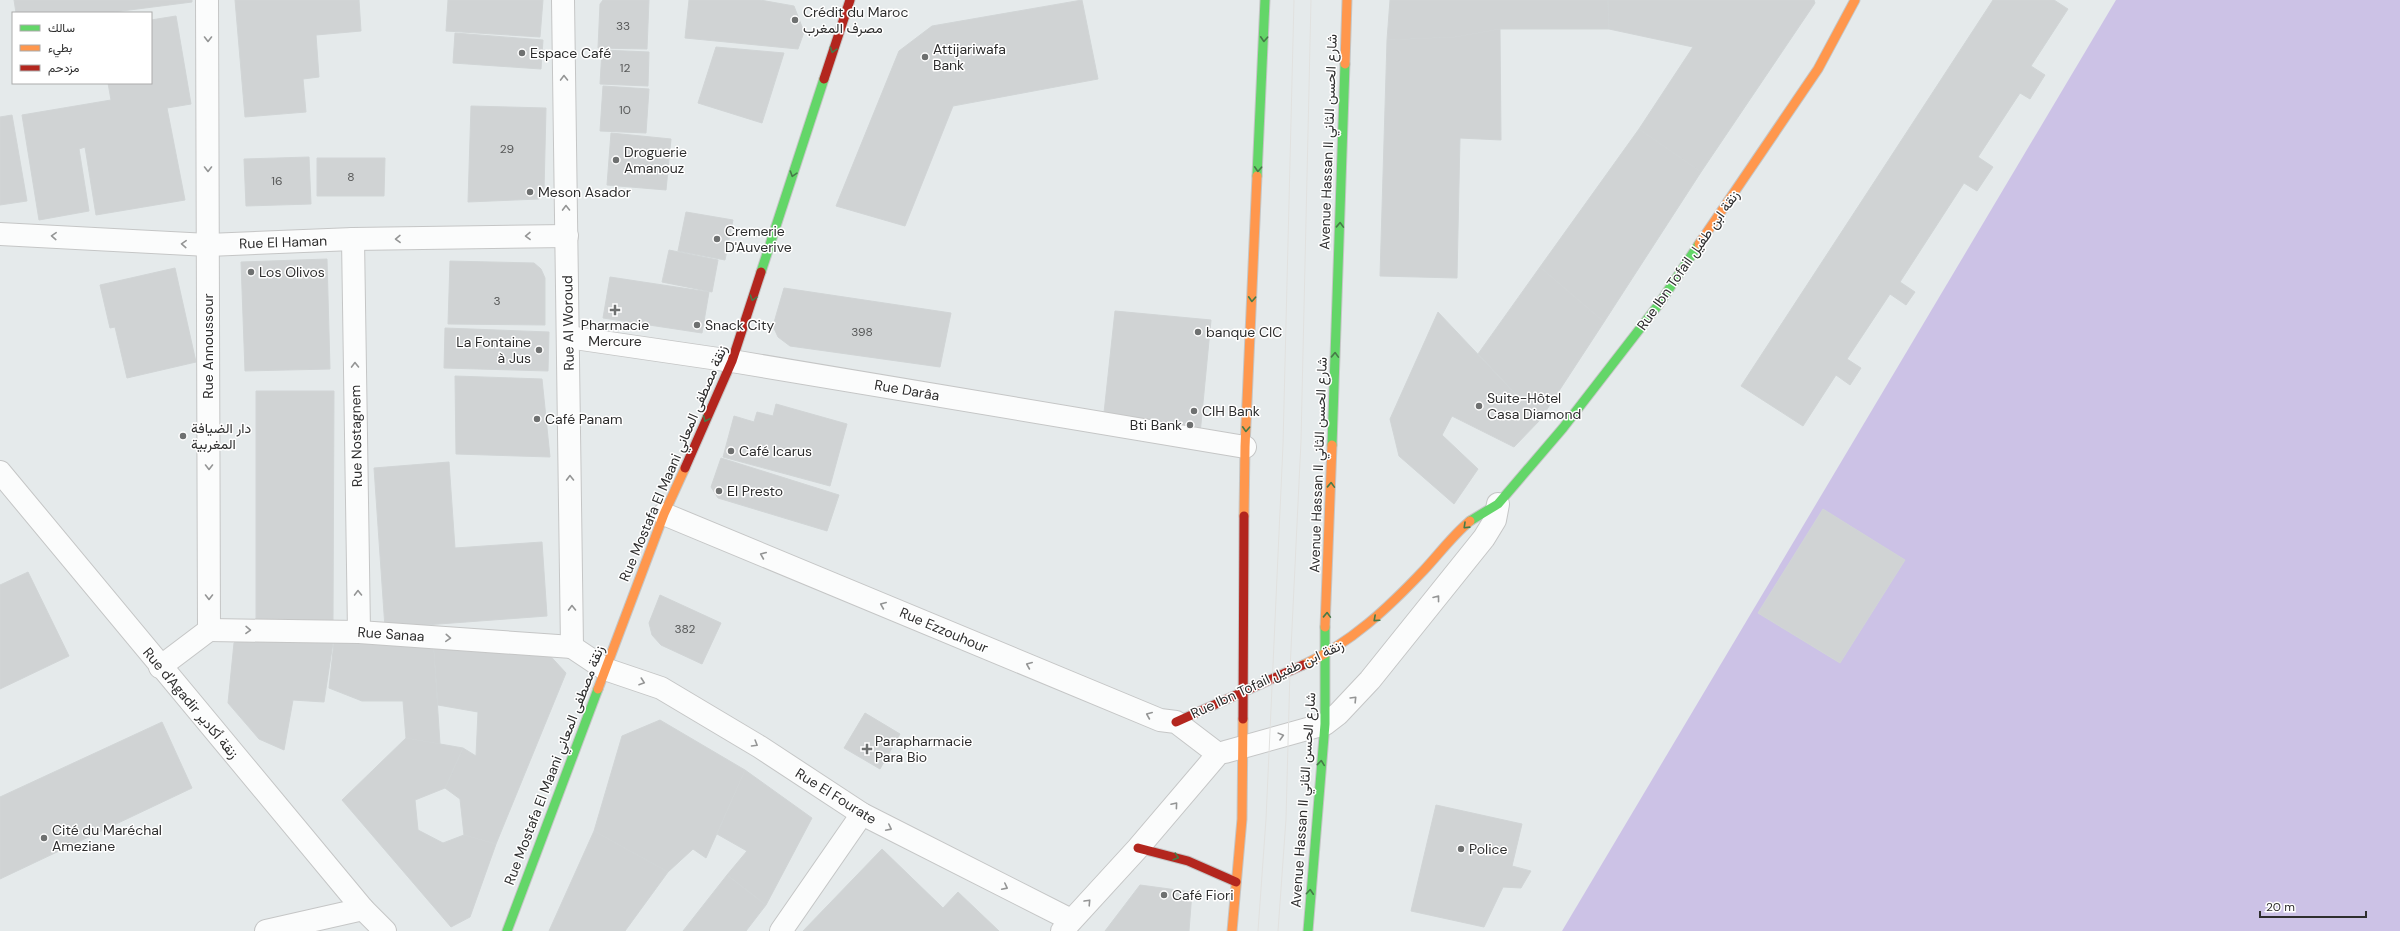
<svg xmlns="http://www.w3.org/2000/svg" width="2400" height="931" font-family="'DM Sans',Vazirmatn,sans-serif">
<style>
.green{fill:#ccc2e6}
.building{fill:#d0d3d4;stroke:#d1d5d6}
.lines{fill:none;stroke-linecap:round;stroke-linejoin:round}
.street-casing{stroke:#c5c6c6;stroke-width:24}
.fast-casing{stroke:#c5c6c6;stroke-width:11}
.slow-casing{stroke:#c5c6c6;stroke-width:11}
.jam-casing{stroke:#c5c6c6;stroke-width:11}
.street{stroke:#fbfcfc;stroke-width:22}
.fast{stroke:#63d668;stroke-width:9}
.slow{stroke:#ff974d;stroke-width:9}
.jam{stroke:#b3261e;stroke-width:9}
.tram{stroke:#e1e1df;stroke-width:1}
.oneway{stroke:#949595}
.oneway2{stroke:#467a48}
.poi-dot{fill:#6e7070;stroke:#fff;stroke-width:1.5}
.labels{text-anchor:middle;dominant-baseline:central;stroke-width:3;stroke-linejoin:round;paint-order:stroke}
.number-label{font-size:12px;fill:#575858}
.poi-label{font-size:14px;fill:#2e2e2e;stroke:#fff;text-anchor:start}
.street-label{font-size:14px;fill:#2e2e2e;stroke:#fff}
</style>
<rect width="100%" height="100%" fill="#e5eaeb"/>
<path class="green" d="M2116 0H2400V931H1562Z"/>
<g class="building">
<path d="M14 0H192V2L106 13H16Z"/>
<path d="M235 0H359L361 31 316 35 319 77 303 79 306 112 245 117Z"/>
<path d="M448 0H543L540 37 446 31Z"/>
<path d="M603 0H649L647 49 598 48 600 4Z"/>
<path d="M689 0H760L794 6 804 32 798 49 685 38Z"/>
<path d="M1082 0 1098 79 953 106 905 226 836 206 899 51 932 26Z"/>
<path d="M1390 0H1608L1609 29H1500L1455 37 1387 40Z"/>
<path d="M1608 0H1814L1815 3 1701 172 1639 129 1693 47 1609 29Z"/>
<path d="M1993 0H2054L2068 9 2031 66 2045 75 2030 99 2020 93 1978 157 1993 167 1977 191 1964 183 1900 282 1915 292 1906 305 1890 294 1847 359 1861 368 1850 385 1836 375 1803 426 1741 386Z"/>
<path d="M176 16 191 104 167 108 185 200 96 215 85 147 79 149 89 211 39 220 22 115 111 100 108 83H151V20Z"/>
<path d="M1500 29 1501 140 1460 138 1457 278 1380 276 1387 40 1455 37Z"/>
<path d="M455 33 543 40 541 69 453 63Z"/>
<path d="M716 47 784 53 762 123 698 103Z"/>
<path d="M602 50 649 52 648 86 600 84Z"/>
<path d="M603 86 649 89 646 133 600 131Z"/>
<path d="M471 106 546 108 544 191 539 199 468 202Z"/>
<path d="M12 115 27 201 0 205V117Z"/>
<path d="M1639 129 1701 172 1604 322 1540 267Z"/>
<path d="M611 133 671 139 666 190 607 185Z"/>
<path d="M309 157 311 204 246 206 244 159Z"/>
<path d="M317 158H385L384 196H317Z"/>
<path d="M686 212 733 220 725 260 678 251Z"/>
<path d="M669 250 718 260 712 292 662 282Z"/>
<path d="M327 259 330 369 245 371 241 262Z"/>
<path d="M450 261 534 263 541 269 545 278V325L448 324Z"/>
<path d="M1540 267 1604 322 1540 420 1478 354Z"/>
<path d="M175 268 196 362 127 378 115 327 110 328 100 285Z"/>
<path d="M610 277 709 292 702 333 603 318Z"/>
<path d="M784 288 951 313 940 367 790 346 778 337 773 326Z"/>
<path d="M1115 311 1211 320 1200 434 1103 422Z"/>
<path d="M1438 312 1540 420 1514 447 1452 416 1442 435 1478 469 1454 504 1399 456 1390 419Z"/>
<path d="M445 328 549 332 548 371 444 368Z"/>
<path d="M455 376 542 379 550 457 456 454Z"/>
<path d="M256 391H334L333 622H256Z"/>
<path d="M776 404 847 424 830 486 723 457 734 416 754 422 757 412 773 416Z"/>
<path d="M721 458 839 495 827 531 718 498 711 487Z"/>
<path d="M449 462 455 548 542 542 547 616 385 628 374 468Z"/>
<path d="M1823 509 1905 560 1840 663 1758 613Z"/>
<path d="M28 572 69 656 0 689V585Z"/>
<path d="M660 595 721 623 702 664 661 645 652 635 649 623Z"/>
<path d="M256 633 334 636 324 702 293 700 284 750 259 739 228 703 234 643Z"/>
<path d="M335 633 374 645V634L433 638 440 744 406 738 403 701H362L329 688Z"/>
<path d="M433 638 543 648 566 673 496 844 464 835 460 799 445 788 463 748 476 756 478 712 438 705Z"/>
<path d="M865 713 900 734 880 769 844 748Z"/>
<path d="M660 720 745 770 706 858 693 849 668 872 594 831 622 736Z"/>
<path d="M162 722 192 788 0 879V797Z"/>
<path d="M406 738 463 748 445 788 415 800 418 830 443 843 464 835 496 844 470 917 451 927 342 800Z"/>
<path d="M745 770 812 818 766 905 727 875 747 851 717 834Z"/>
<path d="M1436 805 1522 824 1512 866 1531 871 1521 888 1503 887 1484 927 1411 911Z"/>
<path d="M594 831 668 872 625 931H549Z"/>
<path d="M882 849 943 908 958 892 999 931H803Z"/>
<path d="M727 875 766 905 746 931H683Z"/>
<path d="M1140 885 1192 892 1189 931H1105Z"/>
</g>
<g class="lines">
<g class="street-casing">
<g id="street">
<path d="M207 0 209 630"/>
<path d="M563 0 572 647"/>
<path d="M0 234 208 245 353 239 567 236"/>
<path d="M353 239 359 632"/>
<path d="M568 337 732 361 1245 447"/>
<path d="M0 472 363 909 385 931"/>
<path d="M664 514 1160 720 1176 722 1218 754"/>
<path d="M209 630 359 632 572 647"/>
<path d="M572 647 605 669 661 688 760 747 862 814 1071 920"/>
<path d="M160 667 209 630"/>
<path d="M1225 752 1325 724 1338 714 1370 680 1484 538 1495 520 1498 504"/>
<path d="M266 931 363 909"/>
<path d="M781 931 862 814"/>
<path d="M1062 931 1138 848 1218 754"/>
</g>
</g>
<g class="fast-casing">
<g id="fast">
<path d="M1257 176 1265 0"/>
<path d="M761 272 824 79"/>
<path d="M1332 445 1345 64"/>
<path d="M1470 521 1498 504 1563 428 1659 304 1699 244"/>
<path d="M507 931 598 689"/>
<path d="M1308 931 1325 724V627"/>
</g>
</g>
<g class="slow-casing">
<g id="slow">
<path d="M1345 64 1347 0"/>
<path d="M1699 244 1818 69 1855 0"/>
<path d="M1244 516 1245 447 1257 176"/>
<path d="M1325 627 1332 445"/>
<path d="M1303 665C1351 643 1388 608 1424 570 1439 554 1453 535 1470 521"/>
<path d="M598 689 664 514 685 468"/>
<path d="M1232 931 1242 819 1243 719"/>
</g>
</g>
<g class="jam-casing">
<g id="jam">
<path d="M824 79 850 0"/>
<path d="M685 468 732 361 761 272"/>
<path d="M1243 719 1244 516"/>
<path d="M1176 722 1303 665"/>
<path d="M1138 848 1188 861 1236 882"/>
</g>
</g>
<use href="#street" class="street"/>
<use href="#fast" class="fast"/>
<use href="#slow" class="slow"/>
<use href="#jam" class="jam"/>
<g class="tram">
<path d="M1258 931 1266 819 1283 445 1294 0"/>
<path d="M1278 931 1286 819 1290 670 1301 441 1311 0"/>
</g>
</g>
<defs><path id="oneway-chevron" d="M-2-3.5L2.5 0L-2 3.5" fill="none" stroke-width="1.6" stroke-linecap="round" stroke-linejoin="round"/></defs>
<g class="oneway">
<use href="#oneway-chevron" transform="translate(208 39) rotate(90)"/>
<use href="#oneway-chevron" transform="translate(564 78) rotate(-91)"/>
<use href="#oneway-chevron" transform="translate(208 169) rotate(90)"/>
<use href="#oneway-chevron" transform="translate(566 208) rotate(-91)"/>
<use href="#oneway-chevron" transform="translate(54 236) rotate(-177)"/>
<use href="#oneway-chevron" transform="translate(528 236) rotate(179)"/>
<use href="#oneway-chevron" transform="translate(398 239) rotate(179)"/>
<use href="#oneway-chevron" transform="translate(184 244) rotate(-177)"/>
<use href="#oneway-chevron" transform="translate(355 365) rotate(-91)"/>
<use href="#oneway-chevron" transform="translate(209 467) rotate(90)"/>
<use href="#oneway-chevron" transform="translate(570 478) rotate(-91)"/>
<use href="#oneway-chevron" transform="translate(763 555) rotate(-157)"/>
<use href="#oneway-chevron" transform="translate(358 593) rotate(-91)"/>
<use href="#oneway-chevron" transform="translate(209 597) rotate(90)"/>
<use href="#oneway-chevron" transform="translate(1437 598) rotate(-52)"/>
<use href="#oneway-chevron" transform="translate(883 605) rotate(-157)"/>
<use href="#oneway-chevron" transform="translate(572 608) rotate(-91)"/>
<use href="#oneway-chevron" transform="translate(248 630) rotate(1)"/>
<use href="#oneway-chevron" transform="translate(448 638) rotate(4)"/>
<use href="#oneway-chevron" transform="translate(1029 665) rotate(-157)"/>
<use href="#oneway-chevron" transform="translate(642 682) rotate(19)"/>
<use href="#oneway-chevron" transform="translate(1354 699) rotate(-46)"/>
<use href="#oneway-chevron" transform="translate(1149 715) rotate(-157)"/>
<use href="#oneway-chevron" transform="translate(1281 736) rotate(-15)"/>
<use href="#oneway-chevron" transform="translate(755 744) rotate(31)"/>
<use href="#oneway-chevron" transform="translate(1175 805) rotate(-50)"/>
<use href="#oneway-chevron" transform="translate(889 828) rotate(27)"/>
<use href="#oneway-chevron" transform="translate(1005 887) rotate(27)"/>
<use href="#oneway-chevron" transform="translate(1088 902) rotate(-47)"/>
</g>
<g class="oneway2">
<use href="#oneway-chevron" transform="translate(1264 39) rotate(93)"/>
<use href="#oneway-chevron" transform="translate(833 50) rotate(108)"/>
<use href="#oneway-chevron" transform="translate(1258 169) rotate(93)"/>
<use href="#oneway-chevron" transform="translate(793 174) rotate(108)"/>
<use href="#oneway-chevron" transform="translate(1340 225) rotate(-88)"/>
<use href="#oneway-chevron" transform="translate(753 298) rotate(108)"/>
<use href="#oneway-chevron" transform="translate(1252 299) rotate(93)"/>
<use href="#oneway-chevron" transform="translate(1335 355) rotate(-88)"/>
<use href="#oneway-chevron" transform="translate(706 419) rotate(114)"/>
<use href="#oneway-chevron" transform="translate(1246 429) rotate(93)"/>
<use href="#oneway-chevron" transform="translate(1331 485) rotate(-88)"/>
<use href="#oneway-chevron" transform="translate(1466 526) rotate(136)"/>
<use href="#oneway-chevron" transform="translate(1327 615) rotate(-88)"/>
<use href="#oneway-chevron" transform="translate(1376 619) rotate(138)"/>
<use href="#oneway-chevron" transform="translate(1321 763) rotate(-84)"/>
<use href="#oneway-chevron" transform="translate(1176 857) rotate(17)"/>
<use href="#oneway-chevron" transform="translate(1310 892) rotate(-86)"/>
</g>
<g class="poi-dot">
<circle cx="795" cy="20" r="4"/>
<circle cx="522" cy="53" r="4"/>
<circle cx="925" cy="57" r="4"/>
<circle cx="616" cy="160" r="4"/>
<circle cx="530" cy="192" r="4"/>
<circle cx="717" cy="239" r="4"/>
<circle cx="251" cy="272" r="4"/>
<path d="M613 304h4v4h4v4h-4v4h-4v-4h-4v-4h4z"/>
<circle cx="697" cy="325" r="4"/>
<circle cx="1198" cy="332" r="4"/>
<circle cx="539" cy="350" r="4"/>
<circle cx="1479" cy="406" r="4"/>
<circle cx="1194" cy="411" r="4"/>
<circle cx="537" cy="419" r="4"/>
<circle cx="1190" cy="425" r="4"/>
<circle cx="183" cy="436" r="4"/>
<circle cx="731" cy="451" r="4"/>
<circle cx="719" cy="491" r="4"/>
<path d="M865 743h4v4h4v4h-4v4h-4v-4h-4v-4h4z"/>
<circle cx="44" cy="838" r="4"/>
<circle cx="1461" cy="849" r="4"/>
<circle cx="1164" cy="895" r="4"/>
</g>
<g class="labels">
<g class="number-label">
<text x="623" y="26">33</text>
<text x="625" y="68">12</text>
<text x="625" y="110">10</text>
<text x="507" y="149">29</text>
<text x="351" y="177">8</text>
<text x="277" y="181">16</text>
<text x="497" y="301">3</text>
<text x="862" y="332">398</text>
<text x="685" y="629">382</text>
</g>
<g class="poi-label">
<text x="803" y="12">Crédit du Maroc<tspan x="803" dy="16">مصرف المغرب</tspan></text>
<text x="933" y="49">Attijariwafa<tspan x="933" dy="16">Bank</tspan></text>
<text x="530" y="53">Espace Café</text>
<text x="624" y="152">Droguerie<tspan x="624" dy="16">Amanouz</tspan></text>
<text x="538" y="192">Meson Asador</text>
<text x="725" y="231">Cremerie<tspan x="725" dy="16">D'Auverive</tspan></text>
<text x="259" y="272">Los Olivos</text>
<text x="615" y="325" text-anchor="middle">Pharmacie<tspan x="615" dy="16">Mercure</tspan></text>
<text x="705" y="325">Snack City</text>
<text x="1206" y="332">banque CIC</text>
<text x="531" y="342" text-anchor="end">La Fontaine<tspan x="531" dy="16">à Jus</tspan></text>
<text x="1487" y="398">Suite-Hôtel<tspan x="1487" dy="16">Casa Diamond</tspan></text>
<text x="1202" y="411">CIH Bank</text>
<text x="545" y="419">Café Panam</text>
<text x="1182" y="425" text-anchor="end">Bti Bank</text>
<text x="191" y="428">دار الضيافة<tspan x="191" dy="16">المغربية</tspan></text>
<text x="739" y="451">Café Icarus</text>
<text x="727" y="491">El Presto</text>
<text x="875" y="741">Parapharmacie<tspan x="875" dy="16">Para Bio</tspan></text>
<text x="52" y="830">Cité du Maréchal<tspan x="52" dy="16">Ameziane</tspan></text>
<text x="1469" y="849">Police</text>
<text x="1172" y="895">Café Fiori</text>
</g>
<g class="street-label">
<text transform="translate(1328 142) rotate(-88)">Avenue Hassan II شارع الحسن الثاني</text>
<text transform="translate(283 242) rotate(-2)">Rue El Haman</text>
<text transform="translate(1688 260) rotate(-55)">Rue Ibn Tofail زنقة ابن طفيل</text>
<text transform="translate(568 323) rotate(-91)">Rue Al Woroud</text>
<text transform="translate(208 346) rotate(-90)">Rue Annoussour</text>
<text transform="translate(907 390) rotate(10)">Rue Darâa</text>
<text transform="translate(356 436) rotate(-91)">Rue Nostagnem</text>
<text transform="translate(673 463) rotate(-67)">Rue Mostafa El Maani زنقة مصطفى المعاني</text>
<text transform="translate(1318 465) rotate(-88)">Avenue Hassan II شارع الحسن الثاني</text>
<text transform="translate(944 630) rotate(23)">Rue Ezzouhour</text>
<text transform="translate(391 634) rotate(4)">Rue Sanaa</text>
<text transform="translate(1267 679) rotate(-25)">Rue Ibn Tofail زنقة ابن طفيل</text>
<text transform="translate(191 703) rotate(50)">Rue d'Agadir زنقة أكادير</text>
<text transform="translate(554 765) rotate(-69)">Rue Mostafa El Maani زنقة مصطفى المعاني</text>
<text transform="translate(836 796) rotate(32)">Rue El Fourate</text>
<text transform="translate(1303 800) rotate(-86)">Avenue Hassan II شارع الحسن الثاني</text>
</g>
</g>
<rect x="12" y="12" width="140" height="72" fill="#ffffff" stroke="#ababab"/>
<rect x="20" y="25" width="20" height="6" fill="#63d668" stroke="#ababab"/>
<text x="48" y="32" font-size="12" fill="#2e2e2e">سالك</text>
<rect x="20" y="45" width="20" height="6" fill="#ff974d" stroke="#ababab"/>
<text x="48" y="52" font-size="12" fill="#2e2e2e">بطيء</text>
<rect x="20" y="65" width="20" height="6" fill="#b3261e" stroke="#ababab"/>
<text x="48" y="72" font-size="12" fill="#2e2e2e">مزدحم</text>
<path d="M2260 911v6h106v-6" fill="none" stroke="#2e2e2e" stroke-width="2"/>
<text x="2266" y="911" font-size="12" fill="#2e2e2e" stroke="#ffffff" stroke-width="3" paint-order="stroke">20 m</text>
</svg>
